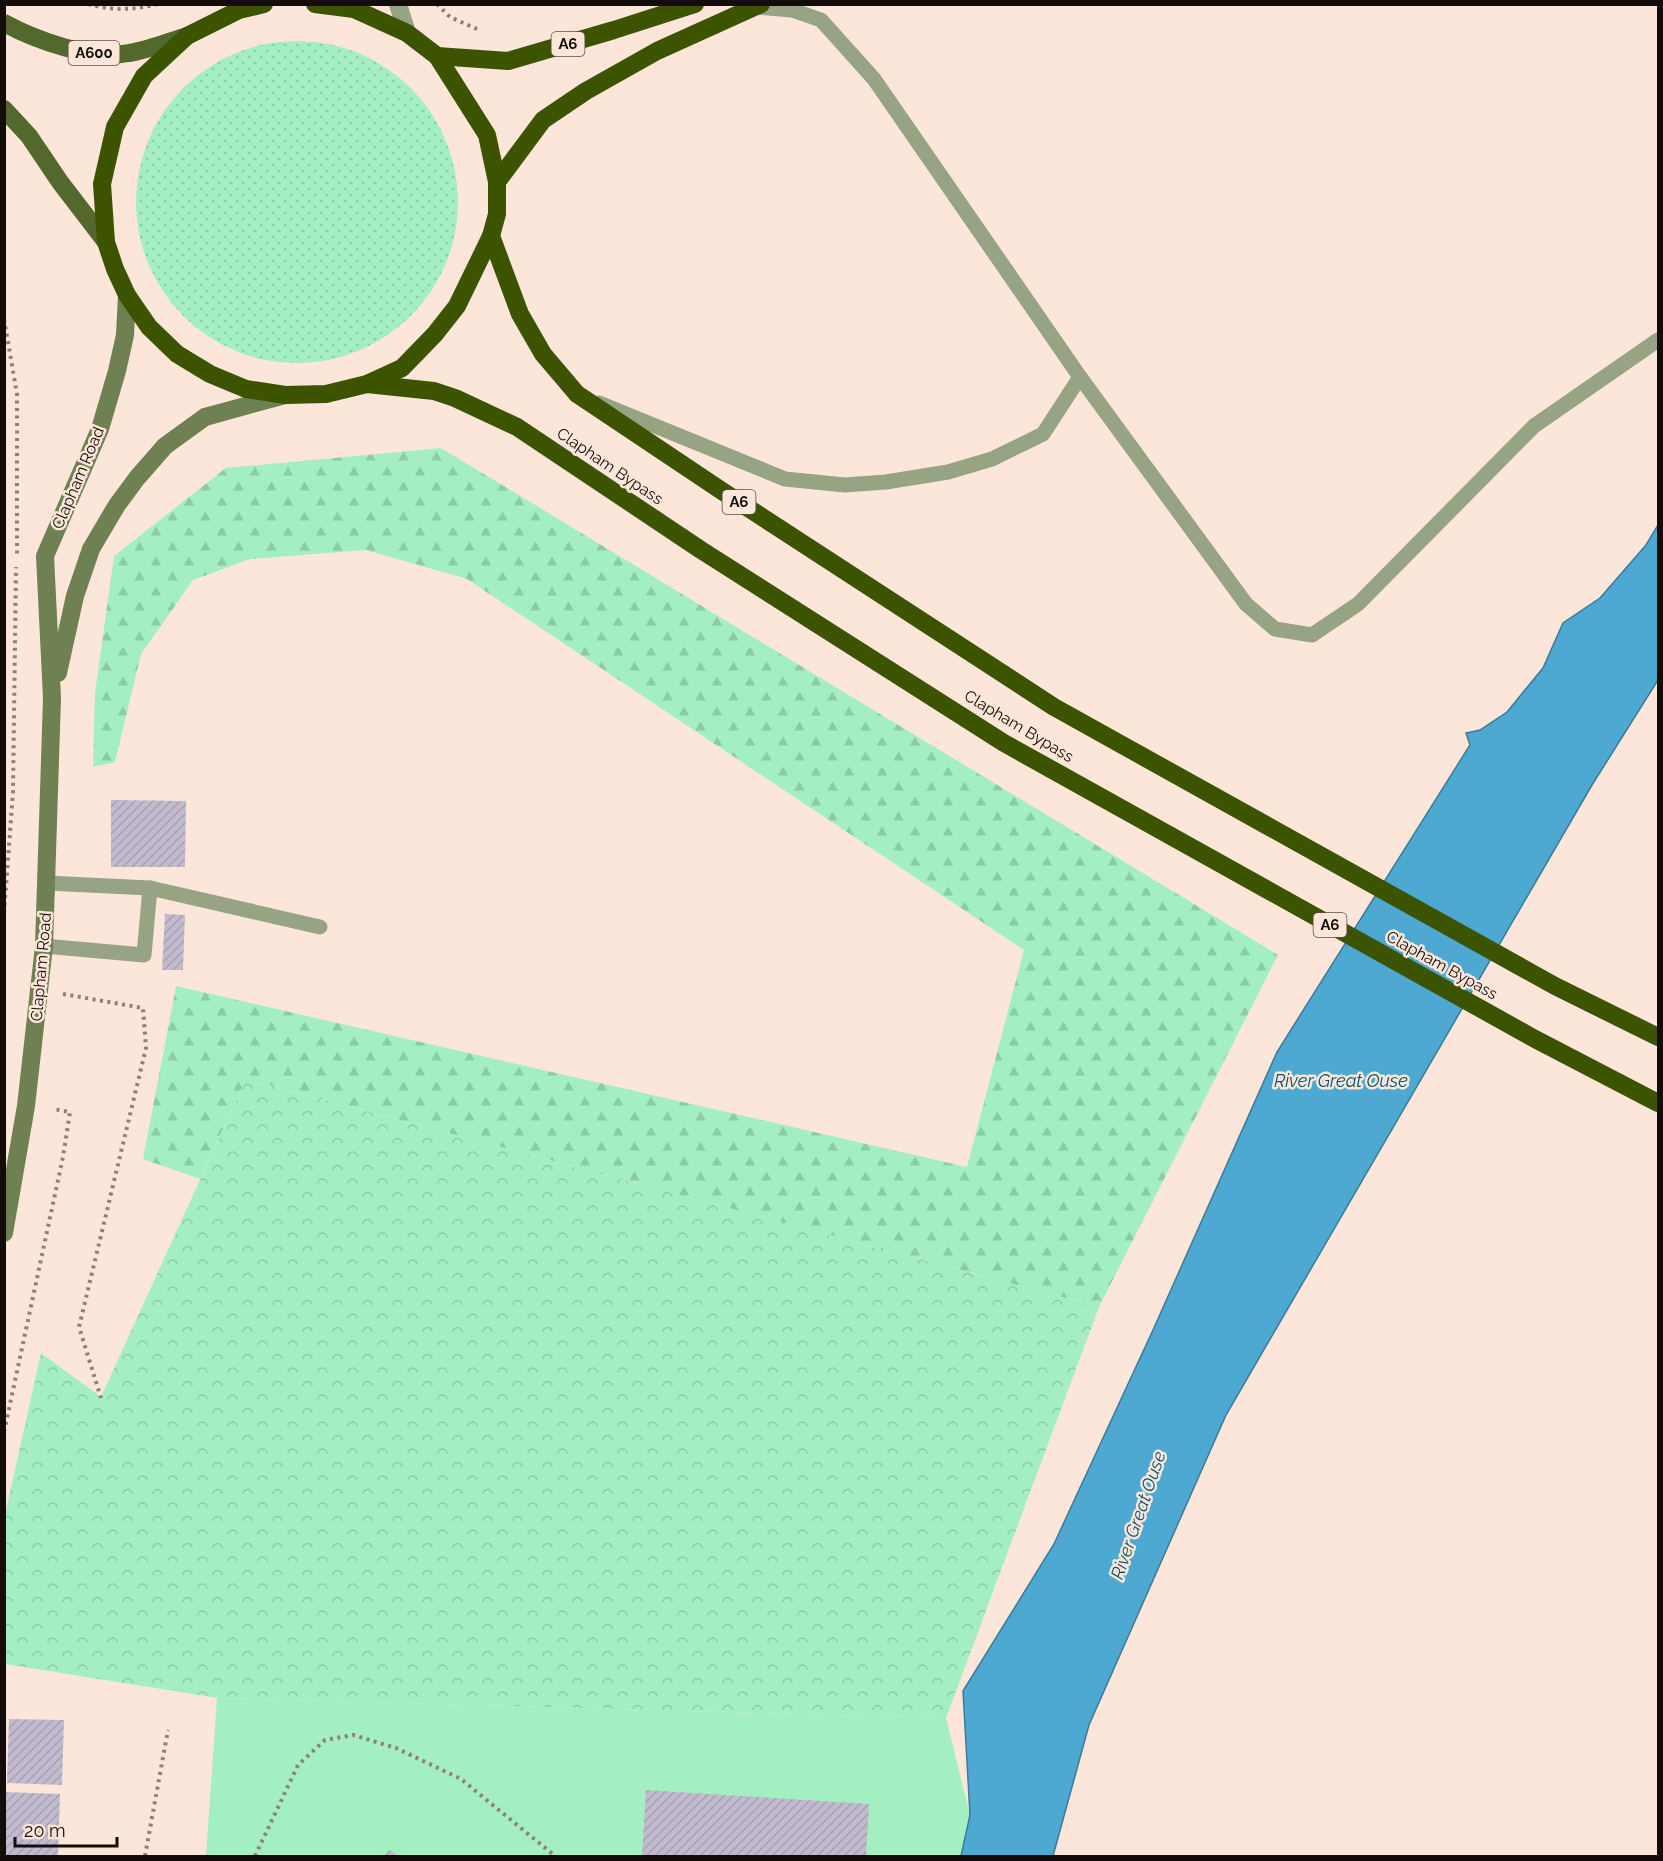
<svg xmlns="http://www.w3.org/2000/svg" width="1663" height="1861" font-family="Raleway,sans-serif">
<style>
.grass{fill:url(#grass-dots)}
.forest{fill:url(#forest-firs)}
.park{fill:url(#park-crowns)}
.pitch{fill:#a3efc2}
.water{fill:#4da9d2;stroke:#3c7a95;stroke-width:1.5}
.building{fill:url(#building-hatch)}
.lines{fill:none;stroke-linecap:round;stroke-linejoin:round}
.path{stroke:#8f8077;stroke-width:4;stroke-dasharray:3 4.5;stroke-linecap:butt}
.lane{stroke:#97a484;stroke-width:15}
.street{stroke:#97a484;stroke-width:18}
.secondary{stroke:#6f8152;stroke-width:18}
.primary{stroke:#53682c;stroke-width:18}
.highway{stroke:#3c5300;stroke-width:18}
.labels{text-anchor:middle;dominant-baseline:central;stroke-width:5;stroke-linejoin:round;paint-order:stroke}
.shield{fill:#fce6d9;stroke:#594d47;stroke-width:1.5}
.shield-label{font-size:15px;font-weight:bold;fill:#130c08}
.street-label{font-size:16px;fill:#130c08;stroke:#fce6d9}
.water-label{font-size:18px;font-style:italic;fill:#03536e;stroke:#fce6d9}
</style>
<defs>
<pattern id="grass-dots" width="8" height="8" patternUnits="userSpaceOnUse" patternTransform="scale(1.5)"><rect width="8" height="8" fill="#a3efc2"/><path d="M2 2h.1M6 6h.1" fill="none" stroke="#8bcca5" stroke-width="1.8" stroke-linecap="round"/></pattern>
<pattern id="forest-firs" width="22" height="20" patternUnits="userSpaceOnUse" patternTransform="scale(1.5)"><rect width="22" height="20" fill="#a3efc2"/><path d="M5 1l3.5 6h-7zM16 11l3.5 6h-7z" fill="#8bcca5"/></pattern>
<pattern id="park-crowns" width="20" height="18" patternUnits="userSpaceOnUse" patternTransform="scale(1.5)"><rect width="20" height="18" fill="#a3efc2"/><path d="M2 6a3 3 0 1 1 6 0M12 15a3 3 0 1 1 6 0" fill="none" stroke="#8bcca5"/></pattern>
<pattern id="building-hatch" width="6" height="6" patternUnits="userSpaceOnUse" patternTransform="scale(1.5)"><rect width="6" height="6" fill="#c2bbcf"/><path d="M-1 1l2-2M0 6l6-6M5 7l2-2" fill="none" stroke="#a6a0b0"/></pattern>
</defs>
<rect width="100%" height="100%" fill="#fce6d9"/>
<circle class="grass" cx="297" cy="202" r="161"/>
<path class="forest" d="M441 448 1278 955 1099 1307 246 1079 200 1179 143 1159 176 986 967 1167 1024 950 467 579 366 550 250 559 193 580 141 654 115 762 93 767 95 693 114 556 226 468Z"/>
<path class="park" d="M246 1079 1099 1307 946 1718 217 1698 5 1664V1515L41 1353 101 1397Z"/>
<path class="pitch" d="M217 1698 946 1718 970 1815 961 1856H206Z"/>
<path class="water" d="M1658 525V680L1592 785 1226 1415 1089 1725 1053 1856H961L970 1815 963 1691 1054 1544 1153 1330 1277 1052 1470 745 1466 733 1480 730 1507 712 1543 668 1563 623 1600 598 1646 545Z"/>
<g class="building">
<path d="M111 800 186 801 185 867H111Z"/>
<path d="M165 914 185 915 183 970H162Z"/>
<path d="M9 1719 64 1720 62 1785 7 1783Z"/>
<path d="M646 1790 869 1804 866 1856H642Z"/>
<path d="M4 1792 60 1794 58 1856H4Z"/>
<path d="M390 1850 397 1856H384Z"/>
</g>
<g class="lines">
<g class="path">
<path d="M88 4C112 11 134 10 158 4"/>
<path d="M437 4 450 17 479 30"/>
<path d="M4 319 17 394V554"/>
<path d="M4 913 13 792 16 567"/>
<path d="M63 994 143 1008 146 1048 79 1327 101 1398"/>
<path d="M4 1432 63 1157 70 1112 53 1109"/>
<path d="M145 1856 168 1730"/>
<path d="M255 1856 298 1765 325 1740 353 1735 396 1748 461 1779 555 1856"/>
</g>
<g class="lane">
<path d="M757 7 792 10 821 20 874 79 1080 377 1246 604 1275 629 1312 635 1358 604 1534 426 1658 340"/>
<path d="M599 403 785 479 845 485 886 482 948 472 992 459 1043 434 1080 377"/>
<path d="M47 883 150 888 320 927"/>
<path d="M44 946 144 955 150 888"/>
</g>
<path class="street" d="M398 4 407 33"/>
<g class="secondary">
<path d="M58 673 75 596 91 549 117 505 137 478 165 446 205 417 285 395"/>
<path d="M4 1233 26 1106 44 946 52 698 45 556 100 429 117 371 125 335 127 295"/>
</g>
<g class="primary">
<path d="M4 23C37 41 91 60 129 53 148 50 168 42 187 36"/>
<path d="M4 109 29 136 60 182 106 242"/>
</g>
<g class="highway">
<path d="M264 4 239 10 187 36 144 76 115 127 102 184 106 242 115 269 127 295 149 327 177 354 210 374 246 389 285 395 326 394 367 384 402 368 435 334 457 306 491 236 497 214V182L487 135 437 56 407 33 354 9 315 4"/>
<path d="M437 56 508 61 614 30 695 4"/>
<path d="M497 182 543 120 586 91 657 51 761 4"/>
<path d="M491 236 520 314 543 354 577 394 722 491 1054 707 1555 986 1658 1037"/>
<path d="M367 384 434 391 455 398 517 427 701 550 1004 743 1535 1039 1658 1103"/>
</g>
</g>
<g class="labels">
<g class="shield">
<rect x="551.5" y="32" width="33" height="24" rx="4.5"/>
<rect x="68.5" y="41" width="51" height="24" rx="4.5"/>
<rect x="722.5" y="490" width="33" height="24" rx="4.5"/>
<rect x="1313.5" y="913" width="33" height="24" rx="4.5"/>
</g>
<g class="shield-label">
<text x="568" y="44">A6</text>
<text x="94" y="53">A600</text>
<text x="739" y="502">A6</text>
<text x="1330" y="925">A6</text>
</g>
<g class="street-label">
<text transform="translate(610 466) rotate(34)">Clapham Bypass</text>
<text transform="translate(78 478) rotate(-67)">Clapham Road</text>
<text transform="translate(1019 726) rotate(31)">Clapham Bypass</text>
<text transform="translate(1442 965) rotate(29)">Clapham Bypass</text>
<text transform="translate(41 967) rotate(-85)">Clapham Road</text>
</g>
<g class="water-label">
<text x="1341" y="1080">River Great Ouse</text>
<text transform="translate(1138 1515) rotate(-71)">River Great Ouse</text>
</g>
</g>
<rect width="1663" height="1861" fill="none" stroke="#130c08" stroke-width="12"/>
<path d="M15 1837v9h102v-9" fill="none" stroke="#130c08" stroke-width="3"/>
<text x="24" y="1837" font-size="18" fill="#130c08" stroke="#fce6d9" stroke-width="4.5" paint-order="stroke">20 m</text>
</svg>
